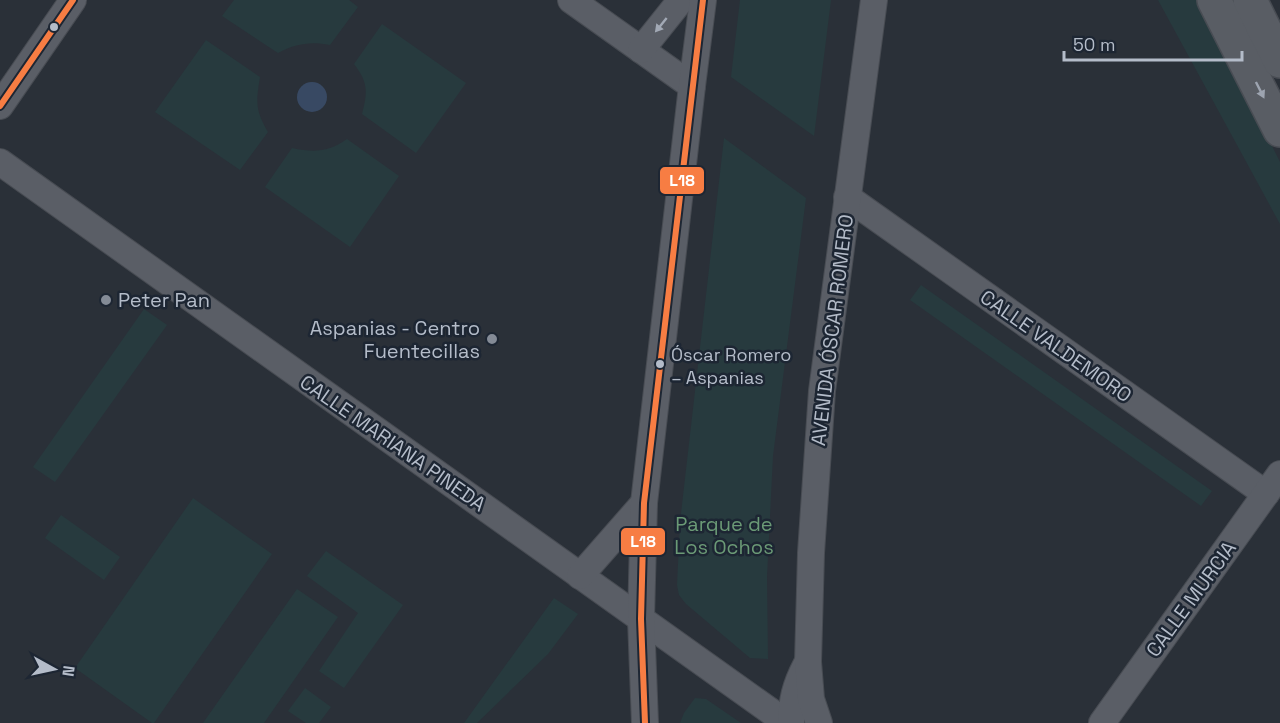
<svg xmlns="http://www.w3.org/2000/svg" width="1280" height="723" font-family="'Space Grotesk',sans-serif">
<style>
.green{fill:#273a3e}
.water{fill:#384963}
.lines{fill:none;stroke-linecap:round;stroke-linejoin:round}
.street-casing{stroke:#484c53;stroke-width:28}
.secondary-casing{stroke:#484c53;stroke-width:36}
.street{stroke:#5a5e66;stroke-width:26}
.secondary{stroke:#595d64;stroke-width:33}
.bus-1-casing{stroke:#1d2633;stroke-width:10}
.bus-1{stroke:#f77d43;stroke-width:6}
.oneway{fill:#a2a9b5}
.oneway2{fill:#9da4b0}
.bus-dot{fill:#b4bcc9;stroke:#1d2633;stroke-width:2}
.poi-dot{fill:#848b96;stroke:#1d2633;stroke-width:2}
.labels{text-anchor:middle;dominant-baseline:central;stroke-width:5;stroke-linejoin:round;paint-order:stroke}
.bus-label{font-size:18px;fill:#b4bcc9;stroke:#1d2633;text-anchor:start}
.poi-label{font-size:20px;fill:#b4bcc9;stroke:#1d2633;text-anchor:start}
.street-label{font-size:20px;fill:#b4bcc9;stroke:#1d2633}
.park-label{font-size:20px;fill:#6b9a76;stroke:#1d2633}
.line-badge{stroke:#1d2633;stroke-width:2}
.badge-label{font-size:16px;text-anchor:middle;font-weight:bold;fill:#fff}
</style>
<rect width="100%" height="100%" fill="#2a3038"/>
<g class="green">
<path d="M234 0H349L358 7 330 45C310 41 295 44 278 53L222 16Z"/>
<path d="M740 0H831L814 136 731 77Z"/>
<path d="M1158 0H1199L1280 162V224Z"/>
<path d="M382 24 466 83 416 153 362 114C368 92 368 82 354 64Z"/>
<path d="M206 40 260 77C256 102 255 110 268 132L240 170 155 112Z"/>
<path d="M724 138 806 198 773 456 767 577 768 659 750 658 686 604 679 595 677 585 680 522Z"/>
<path d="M347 139 399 176 350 247 265 187 292 148C315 153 328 152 347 139Z"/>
<path d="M921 285 1212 491 1201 506 910 300Z"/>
<path d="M144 309 167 325 55 482 33 467Z"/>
<path d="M193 498 272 554 154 723H152L75 668Z"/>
<path d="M61 515 120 557 104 580 45 538Z"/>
<path d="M326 551 403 605 344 688 319 671 358 613 307 576Z"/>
<path d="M297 589 338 617 264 723H203Z"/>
<path d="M554 598 578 614 548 654 477 723H464Z"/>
<path d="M305 688 331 707 319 723H306L288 711Z"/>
<path d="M695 698 706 699 741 723H680L684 713Z"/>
</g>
<circle class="water" cx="312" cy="97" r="15"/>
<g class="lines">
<g class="street-casing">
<g id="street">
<path d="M571 0 692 86"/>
<path d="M641 50 681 0"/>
<path d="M0 106 73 0"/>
<path d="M0 162 787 723"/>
<path d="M847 197 1266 494"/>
<path d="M580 576 644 503"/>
<path d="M645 723 641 619 644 503 692 86 703 0"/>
<path d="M791 723C792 700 795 686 806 665"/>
<path d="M819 723 811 699 808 662 811 553 822 391 874 0"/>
<path d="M1102 723 1280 474"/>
</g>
</g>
<g class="secondary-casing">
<g id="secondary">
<path d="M1214 0 1280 130"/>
<path d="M1250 0 1280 61"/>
</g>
</g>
<use href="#street" class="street"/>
<use href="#secondary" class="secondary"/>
<g class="bus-1-casing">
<g id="bus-1">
<path d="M0 106 73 0"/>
<path d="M645 723 641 619 644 503 703 0"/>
</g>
</g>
<use href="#bus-1" class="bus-1"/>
</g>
<defs><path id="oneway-solid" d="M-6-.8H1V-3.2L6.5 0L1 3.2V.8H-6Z" transform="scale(1.5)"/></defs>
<use class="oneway" href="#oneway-solid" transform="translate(661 25) rotate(129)"/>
<use class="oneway2" href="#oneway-solid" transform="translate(1260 90) rotate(63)"/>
<g class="bus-dot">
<circle cx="54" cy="27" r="5"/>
<circle cx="660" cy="364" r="5"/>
</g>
<g class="poi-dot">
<circle cx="106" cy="300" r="6"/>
<circle cx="492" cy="339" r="6"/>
</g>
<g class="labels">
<g class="bus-label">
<text x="671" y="354">Óscar Romero<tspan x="671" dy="23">– Aspanias</tspan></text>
</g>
<g class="poi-label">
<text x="118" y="300">Peter Pan</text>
<text x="480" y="328" text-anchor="end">Aspanias - Centro<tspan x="480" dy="23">Fuentecillas</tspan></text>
</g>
<g class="street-label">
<text transform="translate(832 330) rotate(-83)">AVENIDA ÓSCAR ROMERO</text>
<text transform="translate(1056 346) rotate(35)">CALLE VALDEMORO</text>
<text transform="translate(393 443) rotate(35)">CALLE MARIANA PINEDA</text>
<text transform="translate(1191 599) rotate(-54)">CALLE MURCIA</text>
</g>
<g class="park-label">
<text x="724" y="524">Parque de<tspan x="724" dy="23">Los Ochos</tspan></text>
</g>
</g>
<g class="line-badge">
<rect x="659" y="166" width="46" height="29" rx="6" fill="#f77d43"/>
<rect x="620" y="527" width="46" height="29" rx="6" fill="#f77d43"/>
</g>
<g class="badge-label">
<text x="682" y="186">L18</text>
<text x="643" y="547">L18</text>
</g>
<g transform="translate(54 669) rotate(98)" stroke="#1d2633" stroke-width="4.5" paint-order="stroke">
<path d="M0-4.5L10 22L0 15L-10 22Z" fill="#b4bcc9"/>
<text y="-9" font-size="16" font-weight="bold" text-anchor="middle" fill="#b4bcc9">N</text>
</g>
<path d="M1064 51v9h178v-9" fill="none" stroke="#b4bcc9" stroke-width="3"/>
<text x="1073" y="51" font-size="18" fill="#b4bcc9" stroke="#1d2633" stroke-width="4.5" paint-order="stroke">50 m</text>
</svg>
